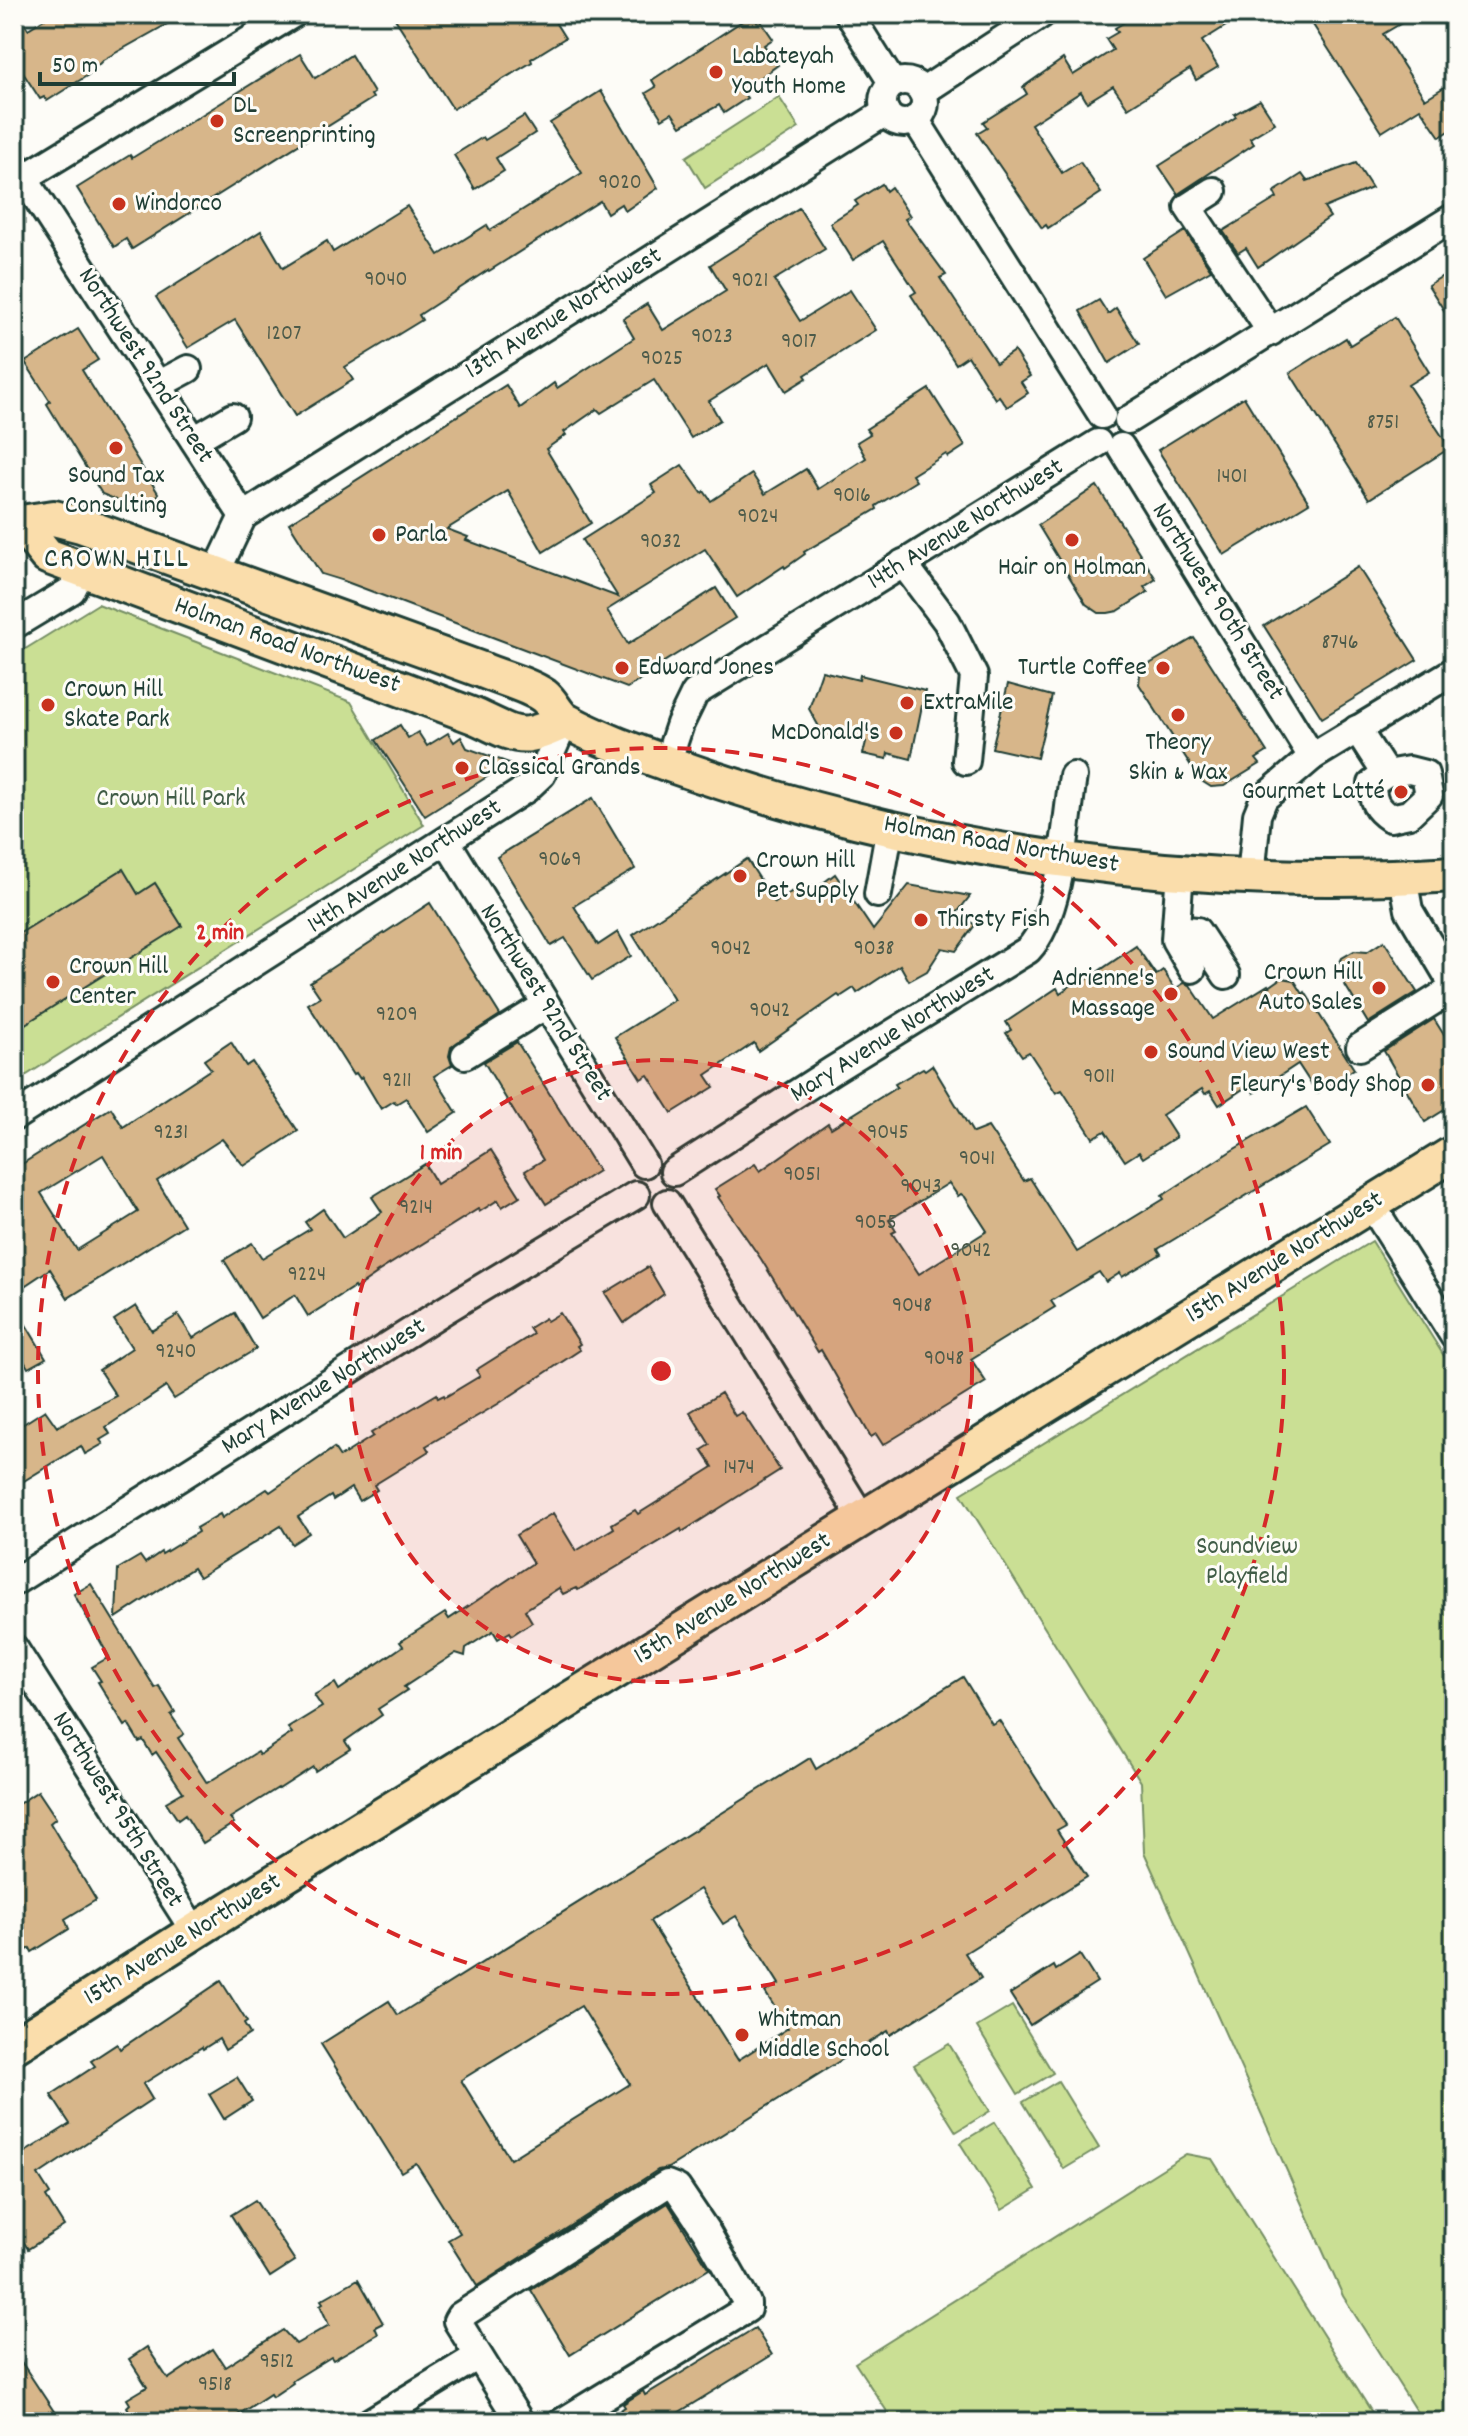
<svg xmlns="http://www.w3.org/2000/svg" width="1468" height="2436" font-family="Dekko,sans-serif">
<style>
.green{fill:#cadf94;stroke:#748e64;stroke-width:2}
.building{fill:#d7b68a;stroke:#1f3d34;stroke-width:2;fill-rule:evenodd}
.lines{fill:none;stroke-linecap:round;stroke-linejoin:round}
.minor-casing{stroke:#1f3d34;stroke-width:32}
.major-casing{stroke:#1f3d34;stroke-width:40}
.minor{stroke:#fdfcf7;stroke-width:26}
.major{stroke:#faddab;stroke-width:34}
.ring{fill:none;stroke:#d62828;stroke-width:4;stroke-dasharray:14 10}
.poi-dot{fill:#c8321e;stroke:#fdfcf7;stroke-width:3}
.labels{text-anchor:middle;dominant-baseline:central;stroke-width:6;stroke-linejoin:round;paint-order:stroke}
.number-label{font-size:22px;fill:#4d5b4a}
.poi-label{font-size:26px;fill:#1f3d34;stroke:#fdfcf7;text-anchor:start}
.street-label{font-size:26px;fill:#1f3d34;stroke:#fdfcf7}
.park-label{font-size:26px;fill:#415d47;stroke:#fdfcf7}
.neighbourhood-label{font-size:28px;letter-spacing:2px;fill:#1f3d34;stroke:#fdfcf7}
.centre{fill:#d62828;stroke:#fdfcf7;stroke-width:4}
.ring-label{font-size:24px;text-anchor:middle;font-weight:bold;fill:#d62828;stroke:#fdfcf7;stroke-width:6;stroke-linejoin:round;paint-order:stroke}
</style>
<rect width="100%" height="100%" fill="#fdfcf7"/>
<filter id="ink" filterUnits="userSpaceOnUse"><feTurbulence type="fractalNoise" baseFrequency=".0125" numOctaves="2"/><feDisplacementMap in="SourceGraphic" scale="16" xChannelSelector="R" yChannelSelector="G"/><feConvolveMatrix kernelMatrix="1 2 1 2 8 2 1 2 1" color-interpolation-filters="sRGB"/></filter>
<g filter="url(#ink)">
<g class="green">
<path d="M779 97 799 128 705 188 686 157Z"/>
<path d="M98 604 351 702 424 825 14 1083V656Z"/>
<path d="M1372 1241 1454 1372V2422H1423L1343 2296 1144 1852 1141 1782 961 1494Z"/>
<path d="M1012 2006 1053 2073 1018 2094 977 2027Z"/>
<path d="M949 2044 990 2111 956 2132 914 2065Z"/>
<path d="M1058 2081 1099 2148 1064 2169 1023 2102Z"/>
<path d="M995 2122 1036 2189 1002 2210 960 2143Z"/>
<path d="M1186 2154 1212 2159 1378 2422H894L855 2363Z"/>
</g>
<g class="building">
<path d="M14 14H19L28 29 52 14H185L103 60 95 68 96 70 47 101 44 97 40 99 14 59Z"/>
<path d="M392 14H550L565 38 531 59 532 62 453 109Z"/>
<path d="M1138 14H1245L1202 41 1218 67 1196 80 1190 69 1128 108 1113 86 1087 102 1081 92 1031 124 1062 173 1080 162 1101 193 1048 228 1046 225 1042 228 977 133 987 127 983 122 1027 94 1023 87 1063 59 1073 75 1113 50 1106 39 1118 32 1115 28Z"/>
<path d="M1306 14H1417L1383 34 1425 99 1454 81V128L1440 137 1420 108 1382 132Z"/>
<path d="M747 18 749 21 754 18 757 22 760 20 773 39 764 45 778 65 742 91 747 98 724 113 719 105 681 126 672 113 662 119 646 93 656 87 652 80Z"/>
<path d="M300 54 315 78 351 55 374 93 371 95 373 98 132 249 126 239 114 247 77 188 130 155 132 158Z"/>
<path d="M601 91 658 188 625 211 621 204 607 213 600 201 489 271 488 270 419 315 422 320 345 367 353 380 295 416 235 320 188 348 156 297 261 231 283 268 327 241 333 252 407 206 439 255 487 225 490 230 582 173 550 123Z"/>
<path d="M1260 100 1275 123 1250 138 1254 144 1178 194 1159 166 1236 117 1234 114Z"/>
<path d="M524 116 535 133 496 158 504 171 475 189 454 155 483 137 485 140Z"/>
<path d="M1356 163 1372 188 1324 208 1330 217 1258 267 1246 248 1238 253 1223 231 1277 198 1274 192 1302 174 1307 181Z"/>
<path d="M882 184 886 191 891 187 910 216 905 219 946 275 940 278 996 363 1014 351 1030 376 1021 382 1028 393 1007 407 999 396 995 399 968 356 956 364 911 295 916 292 883 241 853 260 830 223 858 205 855 201Z"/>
<path d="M799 208 825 249 774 280 800 321 850 290 876 330 805 375 807 378 786 391 769 363 709 401 720 420 691 438 654 380 601 413 597 409 564 432 566 435 546 449 591 523 543 552 508 491 447 529 468 537 466 540 618 597 582 540 656 493 651 485 682 465 702 493 704 491 711 501 752 474 765 494 806 469 818 489 866 458 857 442 870 434 866 429 929 389 965 446 948 457 946 454 912 475 916 481 876 506 877 509 804 552 805 554 785 568 784 566 737 597 705 549 607 610 628 644 716 588 735 618 646 673 647 676 627 688 344 581 321 574 289 523 506 385 520 408 554 383 557 388 634 338 623 319 647 304 663 330 726 291 710 265Z"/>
<path d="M1185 231 1211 270 1166 295 1143 258Z"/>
<path d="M1454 269V326L1428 285Z"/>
<path d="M1099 300 1108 314 1116 308 1139 344 1109 363 1080 311Z"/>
<path d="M1395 317 1429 372 1408 385 1450 448 1369 499 1290 373 1346 338 1350 345Z"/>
<path d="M78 329 98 360 82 370 158 493 157 503 144 511 102 494 47 404 50 401 25 362Z"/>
<path d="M1244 397 1309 503 1224 555 1158 450Z"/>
<path d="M1097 486 1156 579 1144 587 1148 592 1118 611 1108 613H1099L1086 604 1038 525Z"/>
<path d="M1358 567 1417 660 1322 718 1264 626Z"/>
<path d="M1194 638 1267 752 1256 759 1260 764 1224 786 1211 787 1200 780 1139 684 1140 673 1146 666Z"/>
<path d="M822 671 859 680 860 675 925 691 911 759 888 753 887 759 863 754 866 742 834 734 826 739 809 709Z"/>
<path d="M1008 684 1052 696 1037 758 992 748Z"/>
<path d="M400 725 408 738 418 732 427 746 448 733 454 742 461 737 467 748 509 763 425 816 376 740Z"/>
<path d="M593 798 635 869 574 906 598 945 618 932 631 956 592 980 565 938 551 946 497 857Z"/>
<path d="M747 859 775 903 794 890 798 896 812 886 814 890 835 874 873 930 909 885 970 896 957 913 975 925 956 951 942 948 927 971 909 981 900 965 857 993 854 988 840 997 838 995 758 1051 754 1043 706 1075 714 1087 672 1113 648 1075 641 1079 615 1037 674 1000 633 935Z"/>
<path d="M123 869 138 894 155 883 182 926 14 1031V937Z"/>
<path d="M430 903 500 1015 451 1047 449 1056 452 1065 434 1076 457 1113 428 1132 406 1098 396 1104 394 1101 381 1109 362 1077 360 1079 356 1073 353 1075 308 1004 320 997 310 982Z"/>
<path d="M1384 941 1417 992 1368 1023 1336 970 1342 958 1354 951 1367 952Z"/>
<path d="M1136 946 1156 975 1163 970 1175 989 1184 983 1190 985 1213 1019 1268 985 1269 987 1282 978 1294 980 1303 994 1305 992 1354 1069 1317 1093 1298 1064 1254 1093 1249 1085 1219 1105 1210 1091 1205 1094 1202 1089 1162 1115 1176 1137 1143 1158 1139 1152 1125 1161 1105 1131 1093 1138 1062 1090 1056 1093 1029 1052 1022 1056 1006 1033 1011 1030 1006 1022 1057 988 1060 993 1082 978 1084 981Z"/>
<path d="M1434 1019 1454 1051V1104L1425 1122 1384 1051Z"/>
<path d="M231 1042 246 1066 252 1062 298 1131 244 1166 222 1139 157 1181 184 1225 68 1298 50 1269 14 1293V1169L111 1108 123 1127 211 1069 204 1060ZM103 1155 138 1212 77 1250 41 1193Z"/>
<path d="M517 1042 598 1171 546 1204 525 1171 543 1160 484 1062Z"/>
<path d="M932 1065 973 1133 988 1127 1024 1181 1030 1178 1077 1252 1164 1199 1162 1196 1231 1151 1306 1107 1330 1145 1158 1249 1161 1254 1122 1277 1120 1273 1106 1282 1099 1272 1051 1301 1055 1307 971 1359 986 1382 883 1445 876 1434 871 1437 821 1350 818 1352 761 1259 718 1197 720 1196 715 1189 755 1164 760 1171 828 1123 831 1128 897 1087 895 1084 923 1068 925 1070ZM949 1183 958 1196 961 1194 965 1197 987 1231 919 1274 892 1233 896 1231 889 1220Z"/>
<path d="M491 1150 520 1196 502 1207 498 1200 479 1212 478 1209 376 1273 377 1274 355 1289 354 1287 308 1316 295 1295 260 1318 224 1260 252 1243 262 1258 310 1229 305 1222 323 1209 343 1238 382 1212 372 1197 425 1164 437 1184Z"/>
<path d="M648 1267 664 1294 624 1323 605 1293Z"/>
<path d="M14 1305 46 1358 28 1368 14 1343Z"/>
<path d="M136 1306 152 1331 178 1315 193 1338 235 1313 256 1349 174 1399 166 1387 106 1427 110 1434 100 1440 103 1444 85 1454 81 1446 14 1487V1430L45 1410 57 1427 116 1396 99 1370 132 1348 114 1320Z"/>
<path d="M560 1313 580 1344 577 1346 580 1350 498 1404 426 1446 429 1451 374 1485 377 1490 359 1501 351 1488 333 1500 331 1496 298 1517 309 1533 292 1544 281 1526 199 1577 193 1568 116 1618 118 1569 140 1556 145 1563 161 1552 162 1554 198 1532 196 1528 220 1514 222 1518 267 1489 270 1492 334 1448 340 1457 373 1436 371 1433 437 1394 438 1398 444 1395 445 1397 480 1376 476 1370 533 1334 529 1328 545 1318 547 1321Z"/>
<path d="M721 1393 735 1416 742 1412 780 1470 682 1532 681 1529 578 1590 576 1588 563 1594 559 1588 525 1610 532 1622 512 1635 510 1632 498 1639 493 1631 466 1648 465 1656 456 1653 404 1687 407 1690 378 1709 382 1715 345 1741 350 1749 315 1771 313 1767 279 1789 278 1788 230 1818 234 1823 203 1843 185 1815 178 1820 166 1802 183 1792 156 1752 152 1755 143 1740 139 1742 128 1724 125 1726 98 1682 101 1681 92 1667 109 1657 74 1594 91 1584 155 1688 159 1686 175 1712 171 1715 184 1734 178 1738 207 1783 257 1752 259 1755 292 1733 288 1728 322 1707 314 1695 335 1683 339 1690 403 1646 400 1642 445 1613 449 1619 533 1563 516 1535 553 1513 576 1551 614 1528 612 1524 635 1510 638 1514 713 1467 702 1450 710 1445 690 1412Z"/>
<path d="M963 1677 992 1724 999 1720 1066 1825 1057 1830 1087 1877 965 1953 981 1978 890 2035 888 2031 668 2168 658 2170 477 2286 448 2240 460 2233 416 2163 401 2172 321 2044 389 2001 398 2015 810 1758 816 1769ZM700 1889 723 1924 736 1916 779 1984 765 1992 788 2028 738 2060 650 1921ZM581 2006 630 2084 510 2159 461 2080Z"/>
<path d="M38 1791 56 1818 50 1823 96 1900 65 1919 69 1929 32 1952 30 1948 26 1951 14 1932V1807Z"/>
<path d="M1080 1955 1097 1982 1030 2025 1010 1994 1054 1966 1056 1970Z"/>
<path d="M221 1981 247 2022 244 2024 250 2034 225 2050 219 2039 203 2049 202 2047 143 2084 152 2099 38 2175 50 2194 46 2197 64 2226 28 2249 14 2227V2159L70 2124 51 2095 95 2066 91 2061 117 2044 120 2049Z"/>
<path d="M237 2077 252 2101 224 2119 209 2094Z"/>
<path d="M255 2200 295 2261 270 2277 231 2215Z"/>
<path d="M668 2203 709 2269 570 2355 531 2290Z"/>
<path d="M358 2279 383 2323 375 2327 378 2334 333 2360 331 2357 292 2381 293 2383 272 2397 270 2394 227 2422H136L127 2407 130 2404 127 2399 147 2387 129 2359 147 2347 168 2379 213 2349 225 2367 283 2330 296 2344 329 2325 320 2305 323 2303 321 2300Z"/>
<path d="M755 2328 772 2355 663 2422H602L625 2407 623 2404 643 2391 645 2395Z"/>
<path d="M14 2351 61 2422H14Z"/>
</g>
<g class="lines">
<g class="minor-casing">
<g id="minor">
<path d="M849 14 893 84"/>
<circle cx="904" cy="102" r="21"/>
<path d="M922 92 1042 14"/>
<path d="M915 119 1102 415"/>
<path d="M14 163 243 516"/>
<path d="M14 184 293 14"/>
<path d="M1213 191 1188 207 1271 332"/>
<path d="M158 385 188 369"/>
<path d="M1128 420 1454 217"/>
<path d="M194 440 233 417"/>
<path d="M1121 447 1312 757"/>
<path d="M243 516 886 112"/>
<path d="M903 563 947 622 974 676 966 761"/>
<path d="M216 573 243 516"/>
<path d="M14 625 72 590 82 570"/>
<path d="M1357 729 1386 774"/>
<path d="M667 763 680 724 695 693 1098 443"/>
<path d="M1409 770 1425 774 1429 795 1409 814 1390 818C1376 809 1372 801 1372 784L1386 774Z"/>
<path d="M447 842 644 1164"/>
<path d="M1180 871 1175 940 1192 969"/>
<path d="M1251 877 1257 815 1264 798 1312 757 1454 671"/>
<path d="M1403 877 1409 910 1454 986"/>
<path d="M878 894 890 827"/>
<path d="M1176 929 1197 931 1226 975"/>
<path d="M1360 1047 1454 988"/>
<path d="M465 1055 546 1005"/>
<path d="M14 1117 526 789 542 774 565 721"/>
<path d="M674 1172 833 1070 1028 950C1061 916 1066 823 1073 776"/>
<path d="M667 1203 863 1519"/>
<path d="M1371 1204 1454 1336"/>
<path d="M14 1582 445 1310 636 1195"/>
<path d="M14 1648 195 1932"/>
<path d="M370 2422 478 2356"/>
<path d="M520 2422 457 2321 460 2316 667 2184 677 2188 706 2231 747 2303V2309L562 2422"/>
</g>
</g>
<g class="major-casing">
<g id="major">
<path d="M14 521 21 523 54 518 81 525 482 670C500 678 529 685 544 696 553 703 557 717 568 722 599 739 636 752 669 764 918 853 1190 891 1454 874"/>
<path d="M21 523 47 556 474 716C519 736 518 743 565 721"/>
<path d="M14 2046 208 1923 1454 1153"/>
</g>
</g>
<use href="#minor" class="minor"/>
<use href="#major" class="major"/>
</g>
</g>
<circle cx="661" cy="1371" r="311" fill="#d62828" fill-opacity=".12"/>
<g class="ring">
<circle cx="661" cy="1371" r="311"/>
<circle cx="661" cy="1371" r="623"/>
</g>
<g class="poi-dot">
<circle cx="716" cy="72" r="8"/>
<circle cx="217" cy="121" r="8"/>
<circle cx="119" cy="204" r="8"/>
<circle cx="116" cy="448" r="8"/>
<circle cx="379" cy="535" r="8"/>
<circle cx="1072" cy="540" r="8"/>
<circle cx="622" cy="668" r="8"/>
<circle cx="1163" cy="668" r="8"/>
<circle cx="907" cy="703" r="8"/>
<circle cx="48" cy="705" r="8"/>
<circle cx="1178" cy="715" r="8"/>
<circle cx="896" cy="733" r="8"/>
<circle cx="462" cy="768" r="8"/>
<circle cx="1401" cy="792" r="8"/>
<circle cx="740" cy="876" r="8"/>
<circle cx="921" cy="920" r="8"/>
<circle cx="53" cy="982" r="8"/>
<circle cx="1379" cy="988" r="8"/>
<circle cx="1171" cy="994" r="8"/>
<circle cx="1151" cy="1052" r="8"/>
<circle cx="1428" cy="1085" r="8"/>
<circle cx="742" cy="2035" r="8"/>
</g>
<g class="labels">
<g class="number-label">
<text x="620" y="183">9020</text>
<text x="386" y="280">9040</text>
<text x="750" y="281">9021</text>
<text x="284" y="334">1207</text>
<text x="712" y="337">9023</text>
<text x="799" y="342">9017</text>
<text x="662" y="359">9025</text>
<text x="1383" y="423">8751</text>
<text x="1232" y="477">1401</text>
<text x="852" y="496">9016</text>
<text x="758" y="517">9024</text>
<text x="661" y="542">9032</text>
<text x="1340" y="643">8746</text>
<text x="560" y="860">9069</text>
<text x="731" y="949">9042</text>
<text x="874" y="949">9038</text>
<text x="770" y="1011">9042</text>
<text x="397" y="1015">9209</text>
<text x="1099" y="1077">9011</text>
<text x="397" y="1081">9211</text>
<text x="171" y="1133">9231</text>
<text x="888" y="1133">9045</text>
<text x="977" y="1159">9041</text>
<text x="802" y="1175">9051</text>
<text x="921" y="1187">9043</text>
<text x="416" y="1208">9214</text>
<text x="876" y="1223">9055</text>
<text x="971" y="1251">9042</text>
<text x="307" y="1275">9224</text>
<text x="912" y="1306">9048</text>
<text x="176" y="1352">9240</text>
<text x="944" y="1359">9048</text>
<text x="739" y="1468">1474</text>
<text x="277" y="2362">9512</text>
<text x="215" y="2385">9518</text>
</g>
<g class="poi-label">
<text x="732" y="57">Labateyah<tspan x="732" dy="30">Youth Home</tspan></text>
<text x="233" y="106">DL<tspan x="233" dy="30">Screenprinting</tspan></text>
<text x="135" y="204">Windorco</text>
<text x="116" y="476" text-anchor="middle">Sound Tax<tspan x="116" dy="30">Consulting</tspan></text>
<text x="395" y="535">Parla</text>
<text x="1072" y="568" text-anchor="middle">Hair on Holman</text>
<text x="638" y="668">Edward Jones</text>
<text x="1147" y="668" text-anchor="end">Turtle Coffee</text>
<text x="64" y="690">Crown Hill<tspan x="64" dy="30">Skate Park</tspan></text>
<text x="923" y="703">ExtraMile</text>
<text x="880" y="733" text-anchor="end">McDonald's</text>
<text x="1178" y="743" text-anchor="middle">Theory<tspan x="1178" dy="30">Skin &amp; Wax</tspan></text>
<text x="478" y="768">Classical Grands</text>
<text x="1385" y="792" text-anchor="end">Gourmet Latté</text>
<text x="756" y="861">Crown Hill<tspan x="756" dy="30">Pet Supply</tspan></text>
<text x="937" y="920">Thirsty Fish</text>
<text x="69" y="967">Crown Hill<tspan x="69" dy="30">Center</tspan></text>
<text x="1363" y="973" text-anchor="end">Crown Hill<tspan x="1363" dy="30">Auto Sales</tspan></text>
<text x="1155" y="979" text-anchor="end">Adrienne's<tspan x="1155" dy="30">Massage</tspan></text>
<text x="1167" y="1052">Sound View West</text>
<text x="1412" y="1085" text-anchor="end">Fleury's Body Shop</text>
<text x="758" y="2020">Whitman<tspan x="758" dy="30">Middle School</tspan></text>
</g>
<g class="street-label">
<text transform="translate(564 314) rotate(-32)">13th Avenue Northwest</text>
<text transform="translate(145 366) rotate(57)">Northwest 92nd Street</text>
<text transform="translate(966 525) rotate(-32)">14th Avenue Northwest</text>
<text transform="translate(1217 602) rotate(58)">Northwest 90th Street</text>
<text transform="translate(287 646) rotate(20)">Holman Road Northwest</text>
<text transform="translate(1001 845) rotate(10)">Holman Road Northwest</text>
<text transform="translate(405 867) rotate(-33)">14th Avenue Northwest</text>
<text transform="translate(545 1003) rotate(58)">Northwest 92nd Street</text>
<text transform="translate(893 1035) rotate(-32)">Mary Avenue Northwest</text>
<text transform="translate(1285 1258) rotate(-32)">15th Avenue Northwest</text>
<text transform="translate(324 1387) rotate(-32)">Mary Avenue Northwest</text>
<text transform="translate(733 1599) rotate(-32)">15th Avenue Northwest</text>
<text transform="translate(117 1810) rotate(58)">Northwest 95th Street</text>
<text transform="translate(183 1940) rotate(-32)">15th Avenue Northwest</text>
</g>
<g class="park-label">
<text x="171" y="799">Crown Hill Park</text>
<text x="1247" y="1547">Soundview<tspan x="1247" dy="30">Playfield</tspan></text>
</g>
<g class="neighbourhood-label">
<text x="117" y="561">CROWN HILL</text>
</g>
</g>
<circle cx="661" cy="1371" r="12" class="centre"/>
<g class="ring-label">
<text x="220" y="939">2 min</text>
<text x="441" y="1159">1 min</text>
</g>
<rect width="1468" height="2436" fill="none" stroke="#fdfcf7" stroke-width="48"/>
<rect x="24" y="24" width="1420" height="2388" fill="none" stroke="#1f3d34" stroke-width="3" filter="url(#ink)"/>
<path d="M40 72v12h194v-12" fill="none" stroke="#1f3d34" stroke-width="4"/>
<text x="52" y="72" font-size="24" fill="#1f3d34" stroke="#fdfcf7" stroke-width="6" paint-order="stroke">50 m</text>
</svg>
